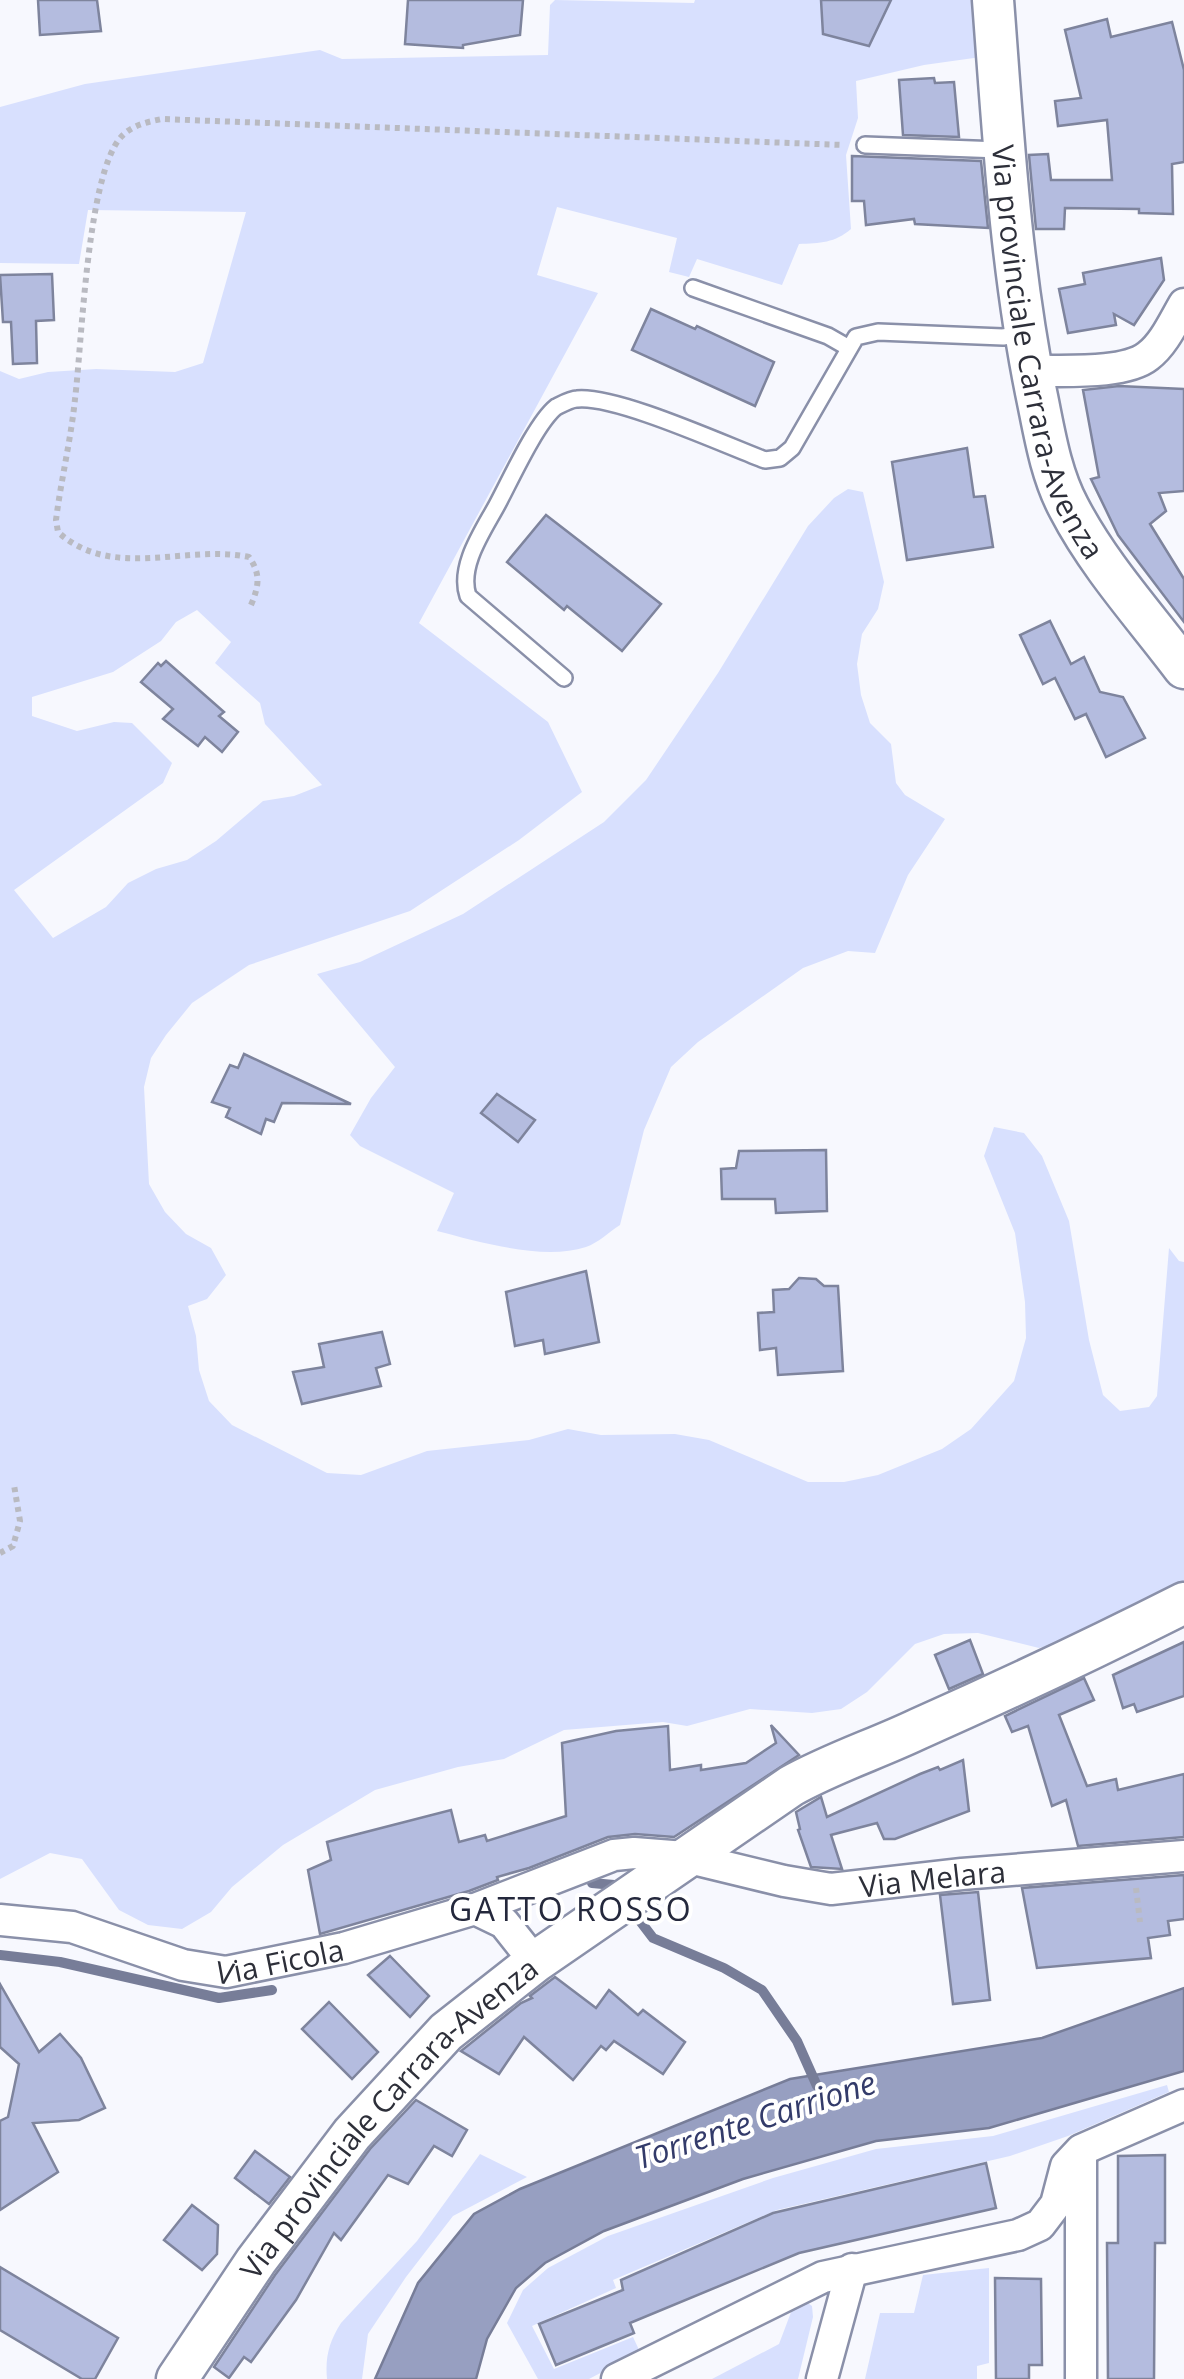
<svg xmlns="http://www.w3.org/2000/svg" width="1184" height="2379" font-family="'Open Sans',sans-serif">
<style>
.green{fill:#d8e0fe;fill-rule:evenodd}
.water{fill:#979fc1;stroke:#777d98;stroke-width:2.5}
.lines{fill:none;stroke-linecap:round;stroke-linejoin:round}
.stream{stroke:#777d98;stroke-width:10}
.building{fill:#b4bcdf;stroke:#7e849d;stroke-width:2.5}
.service-casing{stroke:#8a90a9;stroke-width:20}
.minor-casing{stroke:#8a90a9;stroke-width:35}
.secondary-casing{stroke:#8a90a9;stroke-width:45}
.path{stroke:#b9bac1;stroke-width:6;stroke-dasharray:5 5;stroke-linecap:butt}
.service{stroke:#fff;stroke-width:15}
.minor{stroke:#fff;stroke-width:30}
.secondary{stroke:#fff;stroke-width:40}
.labels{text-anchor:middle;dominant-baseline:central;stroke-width:8;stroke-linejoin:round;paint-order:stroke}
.street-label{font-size:30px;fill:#2d2f39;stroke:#fff}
.neighbourhood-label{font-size:32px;letter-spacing:2.5px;fill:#24283c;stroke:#fff}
.water-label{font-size:32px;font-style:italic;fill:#333b6a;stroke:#fff}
</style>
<rect width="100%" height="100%" fill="#f7f8fe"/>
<g class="green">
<path d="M555 0 694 3 695 0H975L981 57 924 65 856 81 858 118 846 155 851 229C835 243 820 243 799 244L782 285 697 259 689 277 669 272 677 238 557 207 537 275 598 293 419 623 548 722 582 792 519 840 410 911 249 965 192 1003 166 1035 151 1058 144 1087 149 1184 165 1212 186 1234 211 1248 226 1275 207 1299 188 1306 196 1336 199 1370 209 1401 232 1425 327 1473 361 1475 427 1451 529 1440 568 1429 601 1435 675 1434 709 1440 808 1482H844L878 1475 942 1449 971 1429 1014 1381 1026 1338 1025 1302 1015 1233 984 1156 994 1127 1024 1133 1042 1156 1069 1221 1089 1340 1103 1395 1120 1411 1149 1407 1157 1396 1169 1248 1179 1261 1184 1262V1581L1128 1614 1070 1640 1039 1648 978 1633 944 1634 915 1644 867 1692 841 1709 812 1713 750 1709 687 1726 663 1722 564 1730 504 1759 458 1767 375 1790 283 1845 232 1887 211 1912 182 1929 148 1925 119 1910 82 1859 50 1853 0 1879V371L19 379 48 372 96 369 175 372 203 363 246 212 88 210 79 264 0 263V107L85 84 320 50 342 59 548 55 550 5ZM197 610 231 642 215 663 260 703 265 724 322 785 294 796 263 801 216 841 187 860 156 869 128 883 106 907 53 938 14 890 163 783 172 763 132 723 114 722 77 731 32 716V697L113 672 161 641 176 622Z"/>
<path d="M848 489 863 492 884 582 878 609 862 634 857 664 861 695 870 723 891 744 896 783 905 795 945 819 908 875 875 953 848 951 803 968 698 1042 671 1067 644 1130 620 1225C609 1232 598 1243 586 1247 543 1261 480 1242 437 1231L454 1193 360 1146 350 1135 371 1098 395 1067 317 974 360 962 463 914 604 822 646 780 718 673 808 526 834 498Z"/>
<path d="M1167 2085 1169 2092 1068 2136 1010 2156 777 2210 613 2280 616 2288 532 2326 554 2369 633 2337 640 2352 589 2379H538L507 2323 523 2290 548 2268 608 2236 773 2178 876 2149 993 2136Z"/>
<path d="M480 2154 527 2177 453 2216 406 2277 368 2334 362 2379H327C325 2357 329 2342 341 2323L417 2241Z"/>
<path d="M989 2268V2363L977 2366V2379H865L880 2313H914L923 2275Z"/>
<path d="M805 2301 812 2306 813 2317 798 2379H712L779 2344 793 2307Z"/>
</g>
<path class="water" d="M1184 1988V2071L989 2128 876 2141 743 2179 604 2231 545 2263 516 2288 487 2339 476 2379H375L418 2283 474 2214 520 2189 790 2079 1042 2038Z"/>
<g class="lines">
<g class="stream">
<path d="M592 1883 614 1885"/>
<path d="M637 1917 653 1938 724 1968 762 1990 797 2041 817 2086"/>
<path d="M0 1955 60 1962 219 1998 272 1990"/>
</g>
</g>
<g class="building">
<path d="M38 0H97L101 31 40 35Z"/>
<path d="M408 0H523L520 35 463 45V48L405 44Z"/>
<path d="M821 0H891L869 46 823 34Z"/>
<path d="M1107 19 1111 37 1172 22 1184 70V162L1172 164 1173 214 1139 213V209L1065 208 1064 229H1036L1029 155 1048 154 1051 180H1112L1107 120 1058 126 1055 101 1081 98 1065 30Z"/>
<path d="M934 78 935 83 954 82 959 137 903 135 899 80Z"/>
<path d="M852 156 981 161 988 228 915 224 914 219 866 225 864 201H852Z"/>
<path d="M1161 258 1164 280 1134 325 1114 314 1116 325 1068 333 1059 289 1085 284 1083 273Z"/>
<path d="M52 274 54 320 36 321 37 363 13 364 11 322H3L0 275Z"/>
<path d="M651 309 695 329 697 326 774 362 755 406 632 350Z"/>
<path d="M1119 386 1184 389V491L1159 493 1166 511 1150 524 1184 579V622L1118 535 1091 479 1099 477 1083 390Z"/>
<path d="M967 448 974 497 985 496 993 547 907 560 892 462Z"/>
<path d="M546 515 661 604 622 651 567 606 564 610 507 562Z"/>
<path d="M1050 621 1071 664 1084 657 1100 692 1123 697 1145 738 1106 757 1086 714 1075 719 1055 678 1043 684 1020 635Z"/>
<path d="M166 661 224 712 219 716 238 732 222 752 205 737 198 746 163 719 173 709 141 682 158 663 161 666Z"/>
<path d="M244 1054 351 1104 282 1103 274 1122 266 1119 261 1134 226 1117 230 1108 212 1102 230 1065 238 1068Z"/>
<path d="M497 1094 535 1120 518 1142 481 1113Z"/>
<path d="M826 1150 827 1211 776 1213 775 1199H722L721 1169 736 1168 739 1151Z"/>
<path d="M586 1271 599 1342 545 1354 543 1340 515 1346 506 1292Z"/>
<path d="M799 1278 816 1279 824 1286H838L843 1371 778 1375 776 1348 760 1350 758 1313 774 1312 773 1290 789 1289Z"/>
<path d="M382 1332 390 1364 376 1368 381 1386 302 1404 293 1372 324 1367 319 1344Z"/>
<path d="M970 1640 983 1674 949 1689 935 1655Z"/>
<path d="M1184 1642V1696L1137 1712 1134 1704 1123 1708 1113 1675Z"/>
<path d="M1084 1678 1094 1700 1059 1715 1087 1786 1116 1779 1118 1790 1184 1774V1837L1078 1846 1066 1800 1052 1806 1028 1726 1012 1732 1005 1716Z"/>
<path d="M771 1725 799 1755 674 1837 635 1834 608 1837 529 1868 497 1877 498 1880 469 1891 320 1934 308 1870 331 1860 327 1842 451 1810 459 1842 485 1835 487 1841 566 1816 562 1743 616 1731 668 1726 670 1770 701 1765V1770L746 1763 776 1743Z"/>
<path d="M963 1760 969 1811 895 1839H884L877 1823 831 1835 842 1869 811 1867 798 1830 800 1829 796 1812 821 1797 827 1817 920 1774 938 1767 940 1770Z"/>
<path d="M1184 1875V1919L1168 1921 1170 1935 1148 1938 1151 1958 1037 1968 1022 1888Z"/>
<path d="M978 1892 990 2000 953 2004 940 1895Z"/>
<path d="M390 1956 429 1996 410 2017 368 1975Z"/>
<path d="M555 1977 596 2008 609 1990 638 2015 643 2010 685 2042 663 2074 614 2041 606 2050 601 2046 573 2080 524 2037 499 2074 461 2051 521 2003 532 1998 530 1996Z"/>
<path d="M0 1984 39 2052 60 2034 81 2058 105 2108 79 2120 33 2123 58 2172 0 2210V2121L8 2117 19 2064 0 2047Z"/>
<path d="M329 2002 378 2052 352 2079 302 2029Z"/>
<path d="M416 2100 467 2130 452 2156 434 2146 408 2184 388 2175 341 2240 334 2233 296 2300 251 2362 244 2357 229 2378 214 2367 275 2275 370 2149Z"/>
<path d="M255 2151 290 2177 269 2204 235 2178Z"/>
<path d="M1165 2155V2243H1155L1154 2379H1108L1107 2243H1118V2156Z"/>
<path d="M986 2163 996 2208 799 2253 630 2323 634 2333 556 2365 539 2324 623 2290 621 2280 773 2213Z"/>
<path d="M192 2205 218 2225 217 2254 202 2270 164 2240Z"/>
<path d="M0 2267 118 2338 95 2379H82L0 2330Z"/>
<path d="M995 2278 1041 2279 1042 2365H1029V2379H996Z"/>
</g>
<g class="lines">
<g class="service-casing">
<g id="service">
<path d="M865 145 1000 150"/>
<path d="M693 288 828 336 849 348"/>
<path d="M564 678 468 596C458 566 483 531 497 505 510 481 536 423 556 407 562 404 571 399 577 399 616 395 725 445 765 460L780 458 792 448 856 337 878 332 1003 337 1022 334"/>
</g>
</g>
<g class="minor-casing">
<g id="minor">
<path d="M1032 371C1062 370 1124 375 1148 356 1164 344 1174 321 1184 304"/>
<path id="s1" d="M475 1909 614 1855 634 1853 685 1857 784 1881 831 1889 962 1874 1184 1856"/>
<path id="s2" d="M0 1920 72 1927 183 1965 226 1972 344 1948 475 1909 504 1923 535 1962"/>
<path d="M1081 2153V2379"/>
<path d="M617 2379 823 2277 1018 2235 1040 2225 1056 2204 1066 2166 1081 2150 1184 2105"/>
<path d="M822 2379 852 2269"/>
</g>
</g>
<g class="secondary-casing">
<g id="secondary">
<path id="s3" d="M993 0C1003 131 1010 263 1036 392 1044 430 1050 473 1069 508 1099 566 1145 616 1184 668"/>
<path id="s4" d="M177 2379 256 2261 352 2134 446 2032 535 1962 791 1786C832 1763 876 1749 918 1729 1008 1689 1097 1647 1184 1603"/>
</g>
</g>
<g class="path">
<path d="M251 605C259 586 261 574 249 557 185 544 112 581 58 532L56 520C61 480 71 439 75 399 82 343 87 175 121 137 132 125 147 122 162 119L843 145"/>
<path d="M0 1553 13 1546 20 1521 14 1485"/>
<path d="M1136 1888 1140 1922"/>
</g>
<use href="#service" class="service"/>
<use href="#minor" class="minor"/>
<use href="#secondary" class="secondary"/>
</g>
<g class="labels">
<g class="street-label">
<text stroke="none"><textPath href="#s3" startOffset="358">Via provinciale Carrara-Avenza</textPath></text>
<text stroke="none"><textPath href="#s1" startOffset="472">Via Melara</textPath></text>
<text stroke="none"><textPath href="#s2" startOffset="288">Via Ficola</textPath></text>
<text stroke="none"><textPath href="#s4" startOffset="338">Via provinciale Carrara-Avenza</textPath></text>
</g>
<g class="neighbourhood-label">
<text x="571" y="1908">GATTO ROSSO</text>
</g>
<g class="water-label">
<text transform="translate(755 2119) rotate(-18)">Torrente Carrione</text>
</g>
</g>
</svg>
